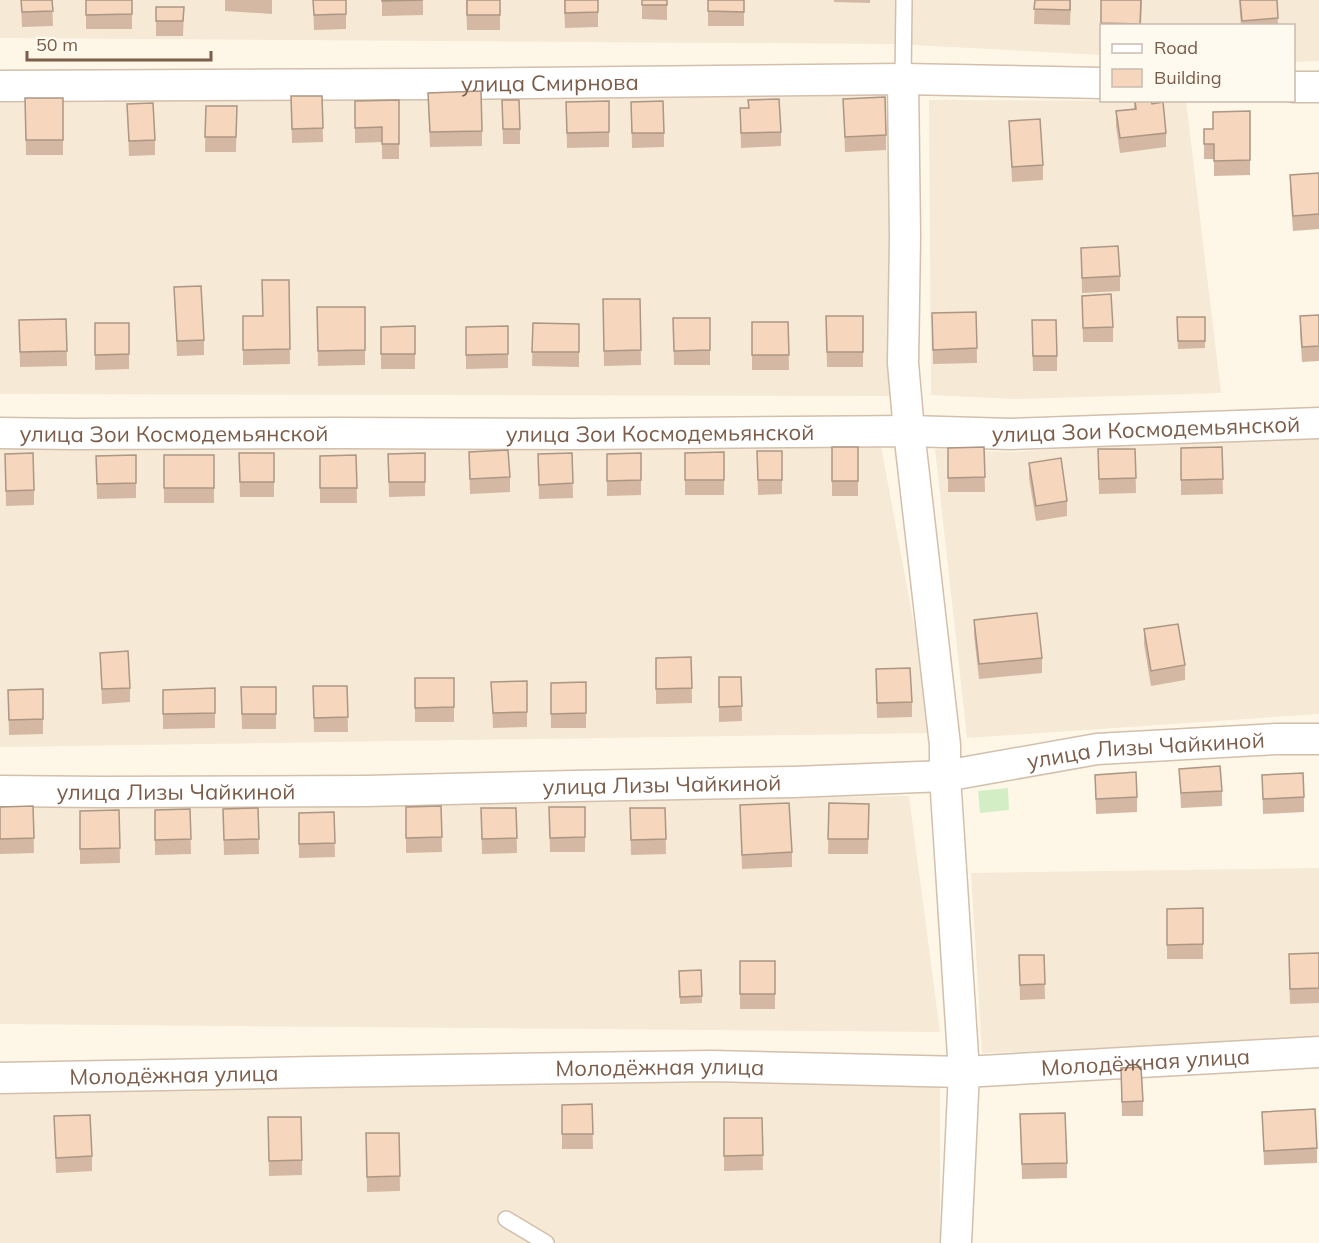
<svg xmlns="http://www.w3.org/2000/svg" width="1319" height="1243" font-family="Mulish,sans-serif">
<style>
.residential{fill:#f6e9d6}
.green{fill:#d3eec4}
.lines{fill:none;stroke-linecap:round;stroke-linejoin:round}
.lane-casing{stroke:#d2bfac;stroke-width:18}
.street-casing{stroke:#d2bfac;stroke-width:33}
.lane{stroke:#fff;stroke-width:15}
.street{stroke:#fff;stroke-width:30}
.wall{fill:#d4b8a3}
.building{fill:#f6d6bd;stroke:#ac9684;stroke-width:1.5}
.labels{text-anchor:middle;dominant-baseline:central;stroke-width:5;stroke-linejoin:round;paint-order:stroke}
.street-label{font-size:22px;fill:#7b5d49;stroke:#fffaf0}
</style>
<rect width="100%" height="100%" fill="#fef7e8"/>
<g class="residential">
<path d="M0 0H1319V61L1294 62V26H1102L1101 55 894 44 0 38Z"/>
<path d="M0 90 893 93V396L0 394Z"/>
<path d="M929 100 1186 101 1221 393 1014 399 931 395Z"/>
<path d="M1319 430V714L967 738 935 449 1013 452Z"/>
<path d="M881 446 934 733 0 747V447Z"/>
<path d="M909 796 940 1032 0 1024V803Z"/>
<path d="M1319 868V1044L982 1053 971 873Z"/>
<path d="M717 1081 940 1085V1243H0V1093Z"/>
</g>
<path class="green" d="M1008 788 1009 810 980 813 978 791Z"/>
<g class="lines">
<g class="lane-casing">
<g id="lane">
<path d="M903 79 904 0"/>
<path d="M506 1219 546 1243"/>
</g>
</g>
<g class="street-casing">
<g id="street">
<path d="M903 79 905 238 903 363 909 431 945 745V776L964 1072 956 1243"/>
<path id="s1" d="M0 86 434 84 903 79 1102 83"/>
<path d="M1294 87H1319"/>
<path id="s2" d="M0 433 74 434 338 433 575 434 909 431 1011 434 1319 423"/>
<path id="s3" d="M0 791 103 792 366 791 574 786 793 782 945 776 1097 749 1276 739H1319"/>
<path id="s4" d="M0 1078 316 1072 711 1066 964 1072 1319 1052"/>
</g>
</g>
<use href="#lane" class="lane"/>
<use href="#street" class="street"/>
</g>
<g class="wall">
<path d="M21 0H52L53 26 22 27Z"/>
<rect x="86" y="0" width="46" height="29"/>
<path d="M225 0H272V14L225 11Z"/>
<path d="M313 0H346V29L314 30Z"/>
<path d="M382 0H423V15L382 16Z"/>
<path d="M466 0H500V30H467Z"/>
<path d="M564 0H598V27L565 28Z"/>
<path d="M642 0H667V20L642 19Z"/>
<rect x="708" y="0" width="36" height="26"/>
<path d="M834 0H870V3L834 2Z"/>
<path d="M1035 0H1071L1070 25 1034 24Z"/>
<path d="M1101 0H1142L1141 26H1101V37Z"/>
<path d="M1239 0H1277L1278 26H1241Z"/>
<path d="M156 7H184L183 36H156Z"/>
<path d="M428 93 482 131V146L430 147Z"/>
<path d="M291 96H322L323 142 292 143Z"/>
<path d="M25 98H63V155H26Z"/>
<path d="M843 99 886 135V150L845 152Z"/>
<path d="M399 100V159H382V142L355 143V101Z"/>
<path d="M502 100 520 129V144H503Z"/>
<path d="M1134 100H1151L1152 104 1166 133V147L1120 153 1116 126V111L1134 109Z"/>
<path d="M609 101V147L567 148 566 102Z"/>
<path d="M631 102 664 133V147L632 148Z"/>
<path d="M127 104 155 140V155L129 156Z"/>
<path d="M206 106H237L236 152H205Z"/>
<path d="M740 108 781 132V146L741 148Z"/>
<path d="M1250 111V175L1214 176V159H1204V129H1213Z"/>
<path d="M1009 121 1043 165V180L1012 182Z"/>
<path d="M1319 173V229L1293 231 1290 190V175Z"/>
<path d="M1081 248 1120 276V291L1082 293Z"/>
<path d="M289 280 290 364 243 365V316H262Z"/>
<path d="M174 287 204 340V355L177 356Z"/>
<path d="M1082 296 1113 327V342H1083Z"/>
<path d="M603 299H640L641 365 604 366Z"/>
<path d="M317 307H365V365L318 366Z"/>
<path d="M976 312 977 363 933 364 932 313Z"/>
<path d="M1319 315V361L1302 362 1300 331V316Z"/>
<path d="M826 316H863V367H827Z"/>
<path d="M1177 317H1205V348L1178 349Z"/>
<path d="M673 318H710V365H674Z"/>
<path d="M66 319 67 366 20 367 19 320Z"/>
<path d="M752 322H788L789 370H752Z"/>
<path d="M95 323H129V369L95 370Z"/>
<path d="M533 323 579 324V367L532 366Z"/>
<path d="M415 326V369H381V327Z"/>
<path d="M508 326V368L466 369V327Z"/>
<path d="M1032 335 1057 356V371H1033Z"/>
<rect x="832" y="447" width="26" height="49"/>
<path d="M984 447 985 492H948V448Z"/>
<path d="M1222 447 1223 494 1181 495V448Z"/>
<path d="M1098 449H1135L1136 493 1099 494Z"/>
<path d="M757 451H782V494L758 495Z"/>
<path d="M469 452 510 477V492L470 494Z"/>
<path d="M724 452V495H685V453Z"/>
<path d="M239 453H274V497H240Z"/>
<path d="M425 453V496L389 497 388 454Z"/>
<path d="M572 453 573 498 539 499 538 454Z"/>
<path d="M641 453V495L607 496V454Z"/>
<path d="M5 454 34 490V505L6 506Z"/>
<path d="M136 455V498L97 499 96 456Z"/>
<rect x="164" y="455" width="50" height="48"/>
<path d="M356 455 357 503H320V456Z"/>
<path d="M1029 463 1067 501V516L1036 521 1029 478Z"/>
<path d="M974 620 1042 658V673L979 679 974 635Z"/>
<path d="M1144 629 1185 665V680L1151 686 1144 644Z"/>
<path d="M100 653 130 688V702L102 704Z"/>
<path d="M691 657 692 703 656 704V658Z"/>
<path d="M876 669 912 702V717L877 718Z"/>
<path d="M719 677H741L742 721 719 722Z"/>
<rect x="415" y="678" width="39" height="44"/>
<path d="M527 681V727L493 728 491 682Z"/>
<path d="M586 682V728H551V683Z"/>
<path d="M313 686H347L348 732H314Z"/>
<path d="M241 687H276V729H242Z"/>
<path d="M43 689V734L9 735 8 690Z"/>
<path d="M163 690 215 713V728L163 729Z"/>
<path d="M1179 769 1222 791V806L1181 808Z"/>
<path d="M1095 775 1137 797V812L1096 814Z"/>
<path d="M1262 775 1304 797V812L1263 814Z"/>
<path d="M829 803 869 804 868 854H828Z"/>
<path d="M740 805 792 852V867L742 869Z"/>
<path d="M33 806 34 853 0 854V807Z"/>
<path d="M441 806 442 852 406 853V807Z"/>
<path d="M549 807H585V852H550Z"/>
<path d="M258 808 259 854 224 855 223 809Z"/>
<path d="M481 808H516L517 853 482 854Z"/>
<path d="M630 808H665L666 854 631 855Z"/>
<path d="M190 809 191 854 155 855V810Z"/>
<path d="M119 810 120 863 80 864V811Z"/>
<path d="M334 812 335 857 299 858V813Z"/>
<path d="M1203 908V959H1167V909Z"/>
<path d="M1319 953V1003L1290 1004 1289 969Z"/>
<path d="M1019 955H1044L1045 999 1020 1000Z"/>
<rect x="740" y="961" width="35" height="48"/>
<path d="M701 970 702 1003 680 1004 679 971Z"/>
<path d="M1121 1068 1143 1101V1116H1122Z"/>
<path d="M592 1104 593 1149H562V1105Z"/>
<path d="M1262 1112 1317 1148V1163L1264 1165Z"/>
<path d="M1020 1114 1067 1163V1178L1022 1179Z"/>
<path d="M54 1116 92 1156V1171L56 1173Z"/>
<path d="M268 1117 302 1160V1175L269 1176Z"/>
<path d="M724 1118H762L763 1170 724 1171Z"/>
<path d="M366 1133H399L400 1191 367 1192Z"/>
</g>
<g class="building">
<path d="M21 0H52L53 11 22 12Z"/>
<path d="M86 0H132V14L86 15Z"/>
<path d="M313 0H346V14L314 15Z"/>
<path d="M382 0H423L382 1Z"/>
<rect x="467" y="0" width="33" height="15"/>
<path d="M565 0H598V12L565 13Z"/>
<rect x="642" y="0" width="25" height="5"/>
<path d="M708 0H744V12L708 11Z"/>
<path d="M1035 0H1070V10L1034 9Z"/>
<path d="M1101 0H1141L1140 24 1101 23Z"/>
<path d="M1240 0H1277L1278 18 1242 21Z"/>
<path d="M156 7H184L183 21H156Z"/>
<path d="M481 91 482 131 430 132 428 93Z"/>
<path d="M291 96H322L323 128 292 129Z"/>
<path d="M885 97 886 135 845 137 843 99Z"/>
<path d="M25 98H63V140H26Z"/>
<path d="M779 99 781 132 741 133 740 108H749L748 100Z"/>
<path d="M399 100V144H382V127L355 128V101Z"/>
<path d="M502 100H519L520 129H503Z"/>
<path d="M1135 100H1151L1152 104 1163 102 1166 133 1120 138 1116 111 1136 109Z"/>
<path d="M609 101V132L567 133 566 102Z"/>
<path d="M663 101 664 133H632L631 102Z"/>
<path d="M153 103 155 140 129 141 127 104Z"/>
<path d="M206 106H237L236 137H205Z"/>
<path d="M1250 111V160L1214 161V144H1204V129H1213V112Z"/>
<path d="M1040 119 1043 165 1012 167 1009 121Z"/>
<path d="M1319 173V214L1293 216 1290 175Z"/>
<path d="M1118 246 1120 276 1082 278 1081 248Z"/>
<path d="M262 280H289L290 349 243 350V316H263Z"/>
<path d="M201 286 204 340 177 341 174 287Z"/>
<path d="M1111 294 1113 327 1083 328 1082 296Z"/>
<path d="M603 299H640L641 350 604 351Z"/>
<path d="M317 307H365V350L318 351Z"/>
<path d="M976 312 977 348 933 350 932 313Z"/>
<path d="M1319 315V346L1302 347 1300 316Z"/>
<path d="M826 316H863V352H827Z"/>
<path d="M1177 317H1205V341H1178Z"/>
<path d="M673 318H710V350L674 351Z"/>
<path d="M66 319 67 351 20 352 19 320Z"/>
<path d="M1032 320H1056L1057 356H1033Z"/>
<path d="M752 322H788L789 355H752Z"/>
<path d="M95 323H129V354L95 355Z"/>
<path d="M533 323 579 324V352H532Z"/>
<path d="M415 326V354H381V327Z"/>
<path d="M508 326V354L466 355V327Z"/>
<rect x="832" y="447" width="26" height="34"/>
<path d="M984 447 985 477 948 478V448Z"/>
<path d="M1222 447 1223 479 1181 480V448Z"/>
<path d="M1098 449H1135L1136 478 1099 479Z"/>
<path d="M508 450 510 477 470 479 469 452Z"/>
<path d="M757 451H782V480H758Z"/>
<path d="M724 452V480H685V453Z"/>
<path d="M33 453 34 490 6 491 5 454Z"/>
<path d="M239 453H274V482H240Z"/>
<path d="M425 453V482H389L388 454Z"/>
<path d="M572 453 573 483 539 485 538 454Z"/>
<path d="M641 453V480L607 481V454Z"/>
<path d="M136 455V483L97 484 96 456Z"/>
<rect x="164" y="455" width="50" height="33"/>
<path d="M356 455 357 488H320V456Z"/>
<path d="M1061 458 1067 501 1036 506 1029 463Z"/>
<path d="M1037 613 1042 658 979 664 974 620Z"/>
<path d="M1178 624 1185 665 1151 671 1144 629Z"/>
<path d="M128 651 130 688 102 689 100 653Z"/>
<path d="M691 657 692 688 656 689V658Z"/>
<path d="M910 668 912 702 877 703 876 669Z"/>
<path d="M719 677H741L742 706 719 707Z"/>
<path d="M415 678H454V707L415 708Z"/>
<path d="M527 681V712L493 713 491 682Z"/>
<path d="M586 682V713L551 714V683Z"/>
<path d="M313 686H347L348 717 314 718Z"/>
<path d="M241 687H276V714H242Z"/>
<path d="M215 688V713L163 714V690Z"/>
<path d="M43 689V719L9 720 8 690Z"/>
<path d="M1220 766 1222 791 1181 793 1179 769Z"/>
<path d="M1136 772 1137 797 1096 799 1095 775Z"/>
<path d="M1303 773 1304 797 1263 799 1262 775Z"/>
<path d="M789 803 792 852 742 855 740 805Z"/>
<path d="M829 803 869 804 868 839H828Z"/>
<path d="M33 806 34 838 0 839V807Z"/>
<path d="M441 806 442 837 406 838V807Z"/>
<path d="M549 807H585V837L550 838Z"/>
<path d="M258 808 259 839 224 840 223 809Z"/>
<path d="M481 808H516L517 838 482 839Z"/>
<path d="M630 808H665L666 839 631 840Z"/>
<path d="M190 809 191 839 155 840V810Z"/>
<path d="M119 810 120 848 80 849V811Z"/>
<path d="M334 812 335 843 299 844V813Z"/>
<path d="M1203 908V944L1167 945V909Z"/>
<path d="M1319 953V988L1290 989 1289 954Z"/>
<path d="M1019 955H1044L1045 984 1020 985Z"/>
<rect x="740" y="961" width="35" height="33"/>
<path d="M701 970 702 996 680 997 679 971Z"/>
<path d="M1141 1067 1143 1101 1122 1102 1121 1068Z"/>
<path d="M592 1104 593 1134H562V1105Z"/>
<path d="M1315 1109 1317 1148 1264 1151 1262 1112Z"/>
<path d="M1065 1113 1067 1163 1022 1164 1020 1114Z"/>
<path d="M90 1115 92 1156 56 1158 54 1116Z"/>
<path d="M268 1117H301L302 1160 269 1161Z"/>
<path d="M724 1118H762L763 1155 724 1156Z"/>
<path d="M366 1133H399L400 1176 367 1177Z"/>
</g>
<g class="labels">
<g class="street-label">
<text stroke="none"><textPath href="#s1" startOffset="550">улица Смирнова</textPath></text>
<text stroke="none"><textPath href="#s2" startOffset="1146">улица Зои Космодемьянской</textPath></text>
<text stroke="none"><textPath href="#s2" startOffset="174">улица Зои Космодемьянской</textPath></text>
<text stroke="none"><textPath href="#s2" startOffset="660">улица Зои Космодемьянской</textPath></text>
<text stroke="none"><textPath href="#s3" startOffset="1148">улица Лизы Чайкиной</textPath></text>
<text stroke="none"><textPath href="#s3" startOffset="662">улица Лизы Чайкиной</textPath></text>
<text stroke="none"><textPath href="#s3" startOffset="176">улица Лизы Чайкиной</textPath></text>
<text stroke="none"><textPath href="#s4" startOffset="1146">Молодёжная улица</textPath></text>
<text stroke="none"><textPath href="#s4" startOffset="660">Молодёжная улица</textPath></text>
<text stroke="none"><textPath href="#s4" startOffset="174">Молодёжная улица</textPath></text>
</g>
</g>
<rect x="1100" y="24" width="195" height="78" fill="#fffaf0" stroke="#cabbad" stroke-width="1.5"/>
<rect x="1112" y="44" width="30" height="9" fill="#ffffff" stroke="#cabbad" stroke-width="1.5"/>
<text x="1154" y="54" font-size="18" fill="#7b5d49">Road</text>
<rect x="1112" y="69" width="30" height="18" fill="#f6d6bd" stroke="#cabbad" stroke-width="1.5"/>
<text x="1154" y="84" font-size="18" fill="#7b5d49">Building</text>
<path d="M27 51v9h184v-9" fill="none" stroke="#7b5d49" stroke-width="3"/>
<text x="36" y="51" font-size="18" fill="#7b5d49" stroke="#fffaf0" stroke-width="4.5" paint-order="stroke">50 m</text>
</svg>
